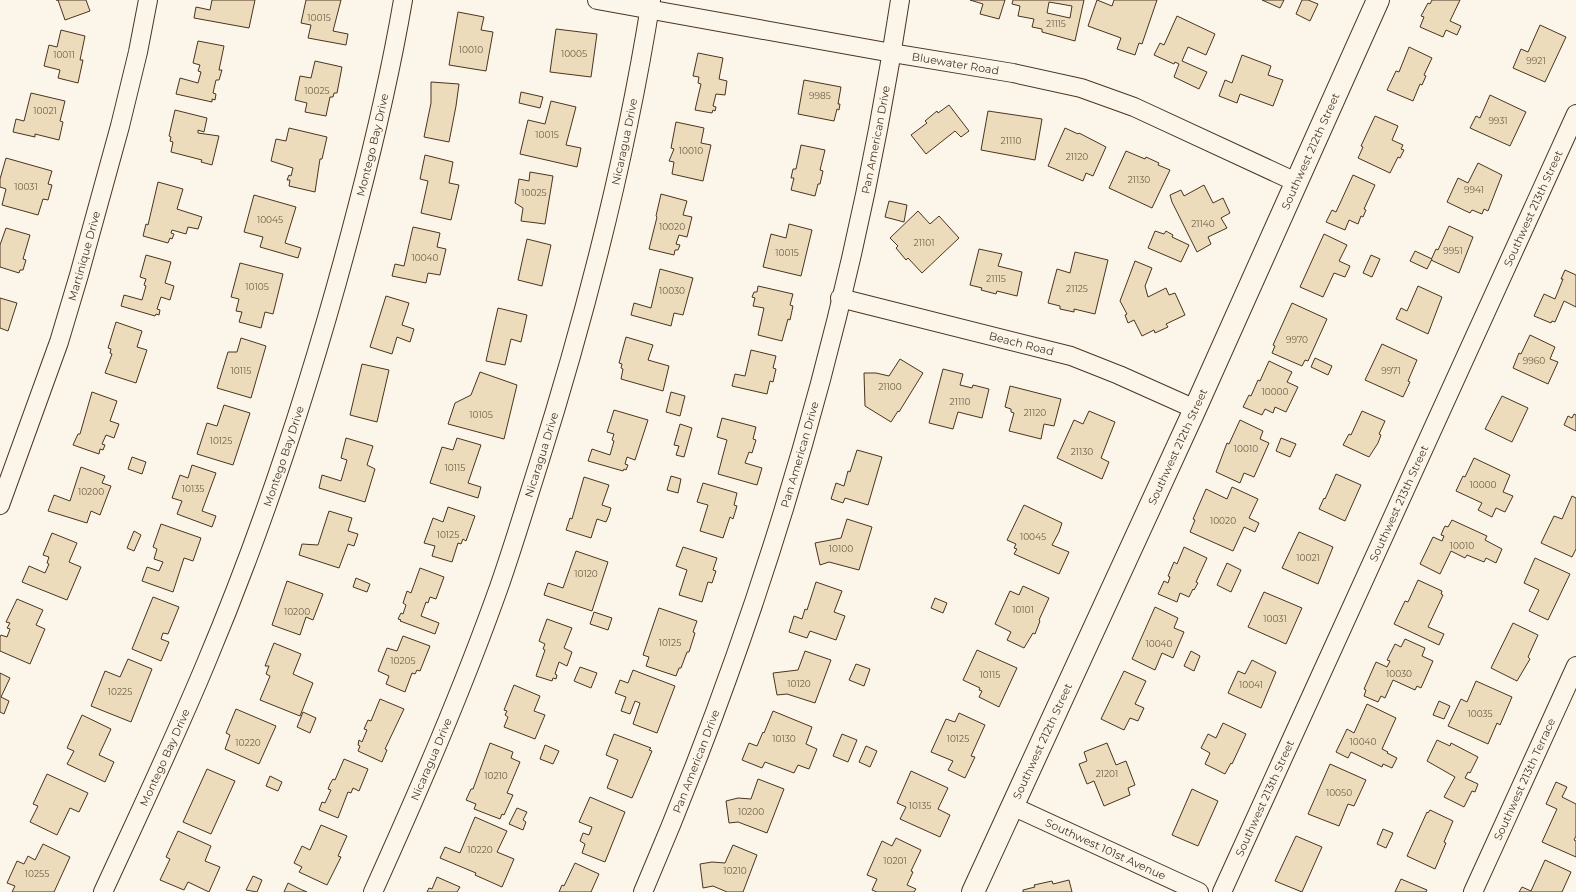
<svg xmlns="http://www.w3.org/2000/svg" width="1576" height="892" font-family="Montserrat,sans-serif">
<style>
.building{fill:#ecdcbc;stroke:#4a3520;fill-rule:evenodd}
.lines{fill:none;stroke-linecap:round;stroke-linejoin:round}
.minor-casing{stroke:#4a3520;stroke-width:20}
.tertiary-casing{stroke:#4a3520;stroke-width:24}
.minor{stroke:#fbf6e9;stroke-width:18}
.tertiary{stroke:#fbf6e9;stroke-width:22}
.labels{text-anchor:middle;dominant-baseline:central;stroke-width:3;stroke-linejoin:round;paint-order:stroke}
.number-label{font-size:9px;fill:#725f47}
.street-label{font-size:11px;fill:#4a3520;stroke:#fbf6e9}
</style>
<rect width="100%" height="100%" fill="#fbf6e9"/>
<g class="building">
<path d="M56 0H86L90 11 65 20 58 0Z"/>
<path d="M212 0H255L249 28 194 18 196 7 210 10Z"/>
<path d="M306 0H341L333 31 348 34 346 45 308 38 311 25 301 23Z"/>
<path d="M970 0H1005L999 19 980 14 983 4Z"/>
<path d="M1013 0H1084L1075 41 1042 32V29L1032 27 1034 19 1018 16 1020 6 1012 4ZM1049 2 1072 6 1070 18 1047 13Z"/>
<path d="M1097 0 1112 6 1114 0H1157L1142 44 1139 43 1135 55 1117 49 1121 38 1088 26Z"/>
<path d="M1262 0H1284L1280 8Z"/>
<path d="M1302 0H1308L1318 4 1310 21 1296 14Z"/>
<path d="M1432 0H1460L1450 21 1461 26 1457 35 1446 30 1443 37 1420 27 1424 17 1421 16 1428 3 1430 4Z"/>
<path d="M458 12 484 17 481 30 493 32 486 71 449 65Z"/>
<path d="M1177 16 1215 34 1206 55 1188 47 1182 61 1207 72 1199 89 1174 77 1179 64 1175 62 1174 64 1154 55 1160 43 1164 45Z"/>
<path d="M1540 25 1566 37 1545 82 1513 68 1521 49 1528 52Z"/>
<path d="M556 29 597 34 591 77 550 72Z"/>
<path d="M61 30 85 36 80 60H83L78 83 58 78 60 70 44 66 49 45 57 47Z"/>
<path d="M198 41 224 46 219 70H222L219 80H216L213 93 216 94 215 100 212 99V102L176 94 180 78 198 83 201 72 198 71 200 65 193 63Z"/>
<path d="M1409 47 1432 58 1424 75 1426 76 1422 85 1420 84 1413 101 1387 90 1396 71 1399 72Z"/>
<path d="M698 53 723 58 719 79 727 81 725 95 716 94 713 106 716 107 715 111 713 110 712 113 695 110 701 84 698 83 699 77 693 76Z"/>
<path d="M1242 55 1271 66 1268 75 1283 80 1273 106 1240 94 1237 103 1219 96 1225 80 1232 83Z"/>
<path d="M315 61 342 67 337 93H334L333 97H330L326 116 305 112 307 103 295 100 300 76 311 78Z"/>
<path d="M804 80 841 87 838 104H840L839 110 837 109 834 121 798 114Z"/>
<path d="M431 82 459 84 456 106 449 142 424 137 431 103Z"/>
<path d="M521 92 543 97 540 108 519 103Z"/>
<path d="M31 93 65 101 60 121 63 122 59 140 35 134V137L13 132 16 119 24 121Z"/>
<path d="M1490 95 1526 112 1510 146 1470 128 1476 116 1480 118Z"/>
<path d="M551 101 576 107 566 145 581 148 577 167 520 154 528 120 545 124Z"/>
<path d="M949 105 969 131 961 137 955 131 926 154 911 135 927 123 925 121 937 111 938 113Z"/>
<path d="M175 110 207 118 204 132 198 130V133L219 136 212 165 201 162 202 160 171 152 173 142 170 141 171 137 169 136Z"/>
<path d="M988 111 1042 119 1035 160 981 150Z"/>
<path d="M1375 116 1398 126 1392 140 1403 145 1401 149 1404 150 1400 158 1398 157 1390 173 1358 158 1363 147 1361 146Z"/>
<path d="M676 122 704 128 701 143 711 145 703 181 672 174 674 162 669 161 674 149 671 148Z"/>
<path d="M289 128 327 137 322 159H320L315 192 289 186 290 180H287L289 175 291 176 293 168 271 161 276 139 286 141Z"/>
<path d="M1065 128 1078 134 1079 133 1106 147 1093 176 1086 173 1083 181 1048 166Z"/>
<path d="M801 145 825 150 820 170 823 171 820 184H818L815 196 791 190 794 178H791L793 169H796Z"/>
<path d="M1126 151 1145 159 1146 157 1159 163 1158 165 1170 170 1152 208 1109 188Z"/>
<path d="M425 155 453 162 449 183 459 185 451 220 421 213 428 181 420 179Z"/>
<path d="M6 158 52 171 48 184 52 185 48 200 43 199 38 215 2 205 6 189 0 187V179Z"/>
<path d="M1478 163 1502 175 1488 211 1484 209 1482 214 1472 210 1470 213 1447 202 1458 178 1468 183Z"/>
<path d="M530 172 553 176 545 224 521 221 523 208 515 203 519 179 529 181Z"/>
<path d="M1353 175 1375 185 1364 209 1366 210 1363 217 1361 216 1358 224 1349 220 1345 230 1326 222 1332 210 1336 212Z"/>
<path d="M158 182 183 189 177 209 202 217 198 229 188 227 186 234 172 230 171 233 174 234 172 239 170 238 168 243 143 236 146 224 148 225Z"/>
<path d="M1204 185 1213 203 1223 198 1230 213 1221 218 1227 228 1208 237 1211 244 1197 252 1172 202 1170 195 1181 190 1184 196Z"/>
<path d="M661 194 687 201 683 215 692 217 687 237 679 235 676 244 680 245 678 250H675L674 255 649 249 657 217 656 216Z"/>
<path d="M254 195 296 207 285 243 301 248 298 258 260 247 263 237 244 232Z"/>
<path d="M889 201 907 205 904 222 885 217Z"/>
<path d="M918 211 930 224 939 216 959 238 922 273 908 258 906 260 896 248 898 246 890 238Z"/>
<path d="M789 224 812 230 801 276 763 267 771 234 786 238Z"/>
<path d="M1449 226 1473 237 1459 273 1431 260 1436 249 1438 250Z"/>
<path d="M413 227 440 233 437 247 446 249 440 275 428 273 426 283 392 276 395 264 404 266Z"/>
<path d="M6 228 30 235 23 259 26 260 23 270H20L19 273 0 267V245Z"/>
<path d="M1155 231 1164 234 1166 231 1173 235 1172 237 1189 245 1181 262 1148 248Z"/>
<path d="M1324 234 1347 245 1339 261 1350 266 1345 277 1334 273 1323 297 1300 287Z"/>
<path d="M527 239 551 245 542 286 518 280Z"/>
<path d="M979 249 1002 254 998 266 1022 272 1017 296 997 291 996 294 981 290 982 288 970 285Z"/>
<path d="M1415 251 1432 259 1427 269 1410 261Z"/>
<path d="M1075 252 1108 260 1095 314 1074 309V312L1060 309V306L1048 303 1057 269 1070 273Z"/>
<path d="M146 255 171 262 165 283 174 286 170 300 161 297 157 309 160 310 159 315 156 314 155 316 121 306 124 295 142 300 146 286 144 285 146 279 140 277Z"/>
<path d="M1371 255 1380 259 1372 277 1363 273Z"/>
<path d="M1135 261 1152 268 1145 286 1148 297 1166 288 1169 295 1175 293 1185 315 1166 324 1168 327 1155 333 1154 330 1142 336 1134 320 1128 323 1125 315 1127 314 1120 301Z"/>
<path d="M240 263 283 274 273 314 265 312 261 328 239 322 242 312 236 311 239 299 231 297Z"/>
<path d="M660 269 693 278 683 315 674 313 671 326 631 315 634 303 651 308Z"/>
<path d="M1565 270 1576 275V307L1564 301 1555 322 1552 321 1551 323 1534 316 1544 294 1555 299 1563 279H1561Z"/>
<path d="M758 286 793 294 790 305 793 306 790 320 788 319 782 341 758 335 764 308 753 306 755 298 752 297 754 292H757Z"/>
<path d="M1418 286 1442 297 1428 334 1396 319 1401 308 1407 311Z"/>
<path d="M386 296 409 303 402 325 414 329 410 342 397 337 392 354 370 347Z"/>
<path d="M0 298 17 303 8 331 0 328Z"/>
<path d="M1292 303 1327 319 1308 361 1305 360 1302 366 1272 353 1275 346 1273 345Z"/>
<path d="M498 308 527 315 521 342 511 339 505 365 486 361Z"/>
<path d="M116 322 142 331 137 347 147 350 136 383 105 373 112 354 110 353 111 349 108 348Z"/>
<path d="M1530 335 1555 347 1550 359 1558 362 1548 384 1513 368 1519 353 1521 354Z"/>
<path d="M626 337 653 345 648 360 669 366 663 391 621 379 623 369 621 368 622 364 619 363Z"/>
<path d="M241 338 266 346 251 398 217 388 228 352H237Z"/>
<path d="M1382 344 1417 360 1408 381 1410 382 1403 397 1365 380Z"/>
<path d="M751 350 776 356 773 368 776 369 773 382 770 381 767 394 732 386 735 374 745 376Z"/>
<path d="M1315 358 1332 366 1328 375 1311 367Z"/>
<path d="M900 359 923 373 899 412 898 411 891 422 865 406 864 373H876L889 376Z"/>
<path d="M1269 361 1292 372 1287 382 1298 387 1286 412 1275 407 1273 413 1265 409 1262 415 1243 407 1249 395 1251 396 1258 380 1260 381Z"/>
<path d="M362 364 389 370 377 422 350 415Z"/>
<path d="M943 369 963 374 960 385 972 388 973 385 989 389 982 418 958 412 953 429 929 423Z"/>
<path d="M480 372 517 385 504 439 448 424 455 403 471 395Z"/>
<path d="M1010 386 1061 399 1054 426 1044 424 1041 439 1009 431 1014 413 1011 412V409L1005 407Z"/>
<path d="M92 392 117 401 110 421 119 424 114 438 106 435 102 444 105 445 103 450 100 449 99 454 73 445 78 434H80Z"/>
<path d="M671 392 685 396 680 416 666 412Z"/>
<path d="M1502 396 1528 408 1512 442 1485 429Z"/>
<path d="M224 405 250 413 233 465 197 454 207 423 217 426Z"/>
<path d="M614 410 648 420 635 460 627 457 625 464 628 465 626 470 624 469 623 471 588 461 592 449 610 455 614 441 612 440 614 434 607 432Z"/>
<path d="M1089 411 1115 422 1101 458 1109 462 1102 479 1057 458 1074 420 1083 424Z"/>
<path d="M1362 411 1385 421 1379 434 1381 435 1378 443 1369 457 1343 445 1349 434 1351 435Z"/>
<path d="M1574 414 1576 415V431L1564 425 1568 416 1572 418Z"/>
<path d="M722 418 756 427 753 439 756 440 752 453 749 452 745 463 762 468 757 485 718 474 727 440 717 437Z"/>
<path d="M1240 420 1263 431 1260 439 1269 443 1254 477 1244 473 1240 483 1216 472 1227 443 1229 444Z"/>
<path d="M680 424 692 428 684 457 676 455 679 446 674 445Z"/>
<path d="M346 438 373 446 367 465 375 469 365 502 319 488 322 475 341 481 347 460 341 458Z"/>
<path d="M457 438 481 445 468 483 481 487 478 498 430 483 442 447 453 450Z"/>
<path d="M1281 438 1296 444 1290 457 1276 451Z"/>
<path d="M857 450 882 457 868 505 845 498 843 503 831 499 836 483 844 486 848 471 850 472Z"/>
<path d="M132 457 146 462 142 474 128 469Z"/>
<path d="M1474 458 1510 475 1503 492 1513 496 1505 512 1496 508 1492 517 1478 510 1482 503 1456 491 1463 476 1465 477Z"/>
<path d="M192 465 216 473 202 511 216 516 212 527 177 514 182 501 172 498 180 475 188 478Z"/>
<path d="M81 467 105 476 102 483 111 486 100 515 91 511 87 523 48 511 54 495 70 501Z"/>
<path d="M1336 474 1361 485 1345 521 1319 509 1324 498 1325 499Z"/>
<path d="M671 476 681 479 678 493 667 490Z"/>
<path d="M584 477 609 485 602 505 611 508 609 515 606 522 597 519 591 538 566 530 570 518 572 519Z"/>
<path d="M703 483 737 493 734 505 737 506 733 519 730 517 723 538 700 531 708 505 697 502Z"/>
<path d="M1232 487 1258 499 1249 518 1259 523 1255 532 1244 527 1233 551 1190 532 1195 520 1193 519 1206 489 1227 499Z"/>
<path d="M1572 496 1576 498V549L1572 557 1541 543 1554 516 1562 519Z"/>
<path d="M1024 505 1062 523 1059 532 1052 545 1069 552 1059 574 1014 554 1017 549 1014 548 1016 544 1007 540Z"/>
<path d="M448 507 475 516 466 541 463 539 461 544 458 543 452 562 432 556 435 546 424 543 433 518 443 522Z"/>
<path d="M329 511 352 518 348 531 358 534 354 546 348 544 339 568 299 555 302 544 318 545Z"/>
<path d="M847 519 872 527 859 570 829 562 820 565 815 543 841 538Z"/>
<path d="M1452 520 1487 536 1485 540 1502 549 1496 563 1486 558 1484 562 1467 555 1465 558 1451 551 1440 574 1420 564 1433 537 1442 541 1444 536 1441 535 1443 530 1445 526 1448 527Z"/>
<path d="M161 524 201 538 193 561 184 558 173 592 142 581 147 567 159 571 163 562 154 559 157 549 153 547Z"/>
<path d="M134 531 141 535 134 551 127 548Z"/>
<path d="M1299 532 1333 547 1318 584 1282 568Z"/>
<path d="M52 533 77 543 69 562 81 567 67 600 22 582 29 566 45 573 49 564 47 563 49 557 43 555Z"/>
<path d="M683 547 717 558 713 570 716 571 712 583 708 582 702 602 679 595 687 570 676 566Z"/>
<path d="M1184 547 1207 558 1196 582 1198 583 1194 590 1193 589 1189 597 1180 593 1177 602 1158 594 1164 581 1168 583 1170 577 1168 576 1174 562 1177 564Z"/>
<path d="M576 551 608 562 592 611 544 595 548 583 563 588Z"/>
<path d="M1535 558 1570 574 1548 620 1529 611 1539 590 1524 583Z"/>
<path d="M1227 563 1241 570 1231 592 1217 585Z"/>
<path d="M420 568 444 577 436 599 430 597 428 603 426 602 421 616 439 623 435 634 400 621 401 620 398 619 401 613 403 614 406 605 403 603 407 591 411 593Z"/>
<path d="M356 578 370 584 367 592 353 587Z"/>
<path d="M1418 580 1442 591 1441 594 1443 595 1428 627 1444 634 1439 645 1394 624 1405 601 1408 602Z"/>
<path d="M287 581 323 594 313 620 306 617 300 635 272 625Z"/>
<path d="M816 582 842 591 834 612 845 616 836 640 810 631 807 638 789 632 794 616 802 619 805 609 807 610Z"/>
<path d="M1023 586 1049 598 1039 620 1040 621 1035 634 1033 633 1024 648 1007 640 1011 632 995 624 1010 591 1019 595Z"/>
<path d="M1264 592 1302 608 1286 644 1248 627Z"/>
<path d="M153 597 179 607 168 634 163 633 161 639 169 642 161 661 132 649Z"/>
<path d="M935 598 947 603 943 613 931 608Z"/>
<path d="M17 599 43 610 36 625 45 629 30 664 0 651V637L1 635 7 637 10 629 7 628 10 623 6 622Z"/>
<path d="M1155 607 1178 618 1174 628 1184 632 1173 658 1162 653 1155 670 1132 659Z"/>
<path d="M659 608 697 621 693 632 695 633 689 652H687L681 668H679L676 676 646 666 649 657 643 655Z"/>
<path d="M594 612 612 618 608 630 590 624Z"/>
<path d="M547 619 572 628 564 648 572 652 567 666 559 662 555 674 557 675 556 679 553 678 552 681 536 676 545 650 543 649 545 644 539 641Z"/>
<path d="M1513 623 1538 635 1528 657 1530 659 1517 681 1491 668Z"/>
<path d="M403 636 430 646 420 671 417 670 415 674 412 673 405 692 386 684 389 676 378 671 387 648 397 651Z"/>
<path d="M1405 639 1425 648 1422 656 1433 661 1421 688 1417 686 1415 690 1393 680 1385 698 1381 696 1378 702 1364 696 1366 690 1364 689 1376 662 1387 667 1390 661 1387 660 1395 644 1401 647Z"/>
<path d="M274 643 301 654 293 674 313 683 300 716 260 700 270 676 266 674 269 666H265Z"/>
<path d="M977 650 1017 668 999 707 979 697 982 691 979 690 980 688 963 680Z"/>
<path d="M805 651 831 660 815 703 787 694 777 695 773 673 798 670Z"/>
<path d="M1191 651 1200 656 1194 671 1184 666Z"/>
<path d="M128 659 152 669 131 722 91 706 105 671 120 677Z"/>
<path d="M1252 660 1276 672 1261 708 1228 693 1238 671 1245 674Z"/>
<path d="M856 664 870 669 864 686 849 680Z"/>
<path d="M580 667 597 673 591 688 574 681Z"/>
<path d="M633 670 675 686 657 733 633 724 640 703 635 701 630 714 621 711 626 697 615 693 620 680 628 683Z"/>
<path d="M1124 671 1146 681 1135 704 1144 708 1138 721 1130 718 1124 730 1101 719Z"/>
<path d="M0 673 10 678 1 697 9 701 4 714 0 712Z"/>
<path d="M1476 681 1512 697 1500 725 1497 723 1488 744 1448 726 1461 699 1467 702Z"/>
<path d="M514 685 540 696 534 711 545 715 535 739 504 727 508 717 505 715 507 711 504 710Z"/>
<path d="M380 699 404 709 385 749 387 750 382 762 358 751 360 746 358 745 359 740 362 742 367 730 364 729 368 720 371 721Z"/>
<path d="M1439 701 1450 706 1444 719 1433 715Z"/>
<path d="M1367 704 1396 718 1382 749 1388 752 1387 753 1397 758 1392 768 1383 764 1382 767 1351 752 1348 758 1336 752 1347 729 1354 733Z"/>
<path d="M236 709 276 726 259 764 225 749 230 735 226 733Z"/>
<path d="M773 711 812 727 806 744 817 749 809 769 798 765 794 773 765 762 762 768 742 760 749 743 757 746 763 732 764 733Z"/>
<path d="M303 712 316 718 310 733 297 727Z"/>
<path d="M959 713 985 725 971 756 975 757 965 778 948 770 953 761 931 752 946 719 955 722Z"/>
<path d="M82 715 111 729 99 755 114 762 105 782 67 764 74 751 67 748Z"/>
<path d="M1223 723 1246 734 1232 764 1231 763 1225 774 1205 764 1210 753 1201 748 1208 734 1216 738Z"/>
<path d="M614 734 651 748 649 750 652 751 632 798 607 788 618 760 606 755Z"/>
<path d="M842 734 857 740 848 762 833 756Z"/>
<path d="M1437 740 1450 746 1451 743 1478 757 1470 773 1468 772 1465 778 1478 784 1475 792 1472 791 1464 807 1444 797 1455 777 1427 761Z"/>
<path d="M490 743 513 752 511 758 520 762 507 793 513 795 504 815 502 814 500 819 474 809 476 804 466 800 471 789H473Z"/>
<path d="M1107 743 1116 765 1126 761 1135 785 1128 788 1130 795 1104 806 1094 781 1087 784 1079 764 1087 761 1084 752Z"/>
<path d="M545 745 559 751 553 764 540 759Z"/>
<path d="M866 746 877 751 870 767 859 762Z"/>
<path d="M344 759 368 769 359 791 353 788 351 793 348 792 338 818 319 810 322 802 325 803 331 790 328 789 330 784 333 779 335 780Z"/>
<path d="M1330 764 1366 780 1354 806 1348 804 1339 826 1308 814Z"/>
<path d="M207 769 235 781 211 834 183 822Z"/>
<path d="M911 771 948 788 938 809 950 815 940 837 900 819 906 807 897 803Z"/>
<path d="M47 774 88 793 79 812 70 808 57 835 30 822 38 806 33 804Z"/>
<path d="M270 776 282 782 278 791 266 786Z"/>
<path d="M758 779 784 789 767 833 738 822 729 823 726 801 738 798 751 799Z"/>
<path d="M1556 782 1567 787 1562 797 1576 804V836L1574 840 1576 841V857L1542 842 1557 809 1546 804Z"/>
<path d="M1192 789 1218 801 1198 846 1172 835Z"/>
<path d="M590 797 625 812 605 862 582 853 585 844 580 841 583 833 589 835 592 827 579 822Z"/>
<path d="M517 808 527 812 523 820 526 822 523 830 509 824Z"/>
<path d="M1430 810 1453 821 1444 842 1446 843 1435 869 1407 856 1427 812 1428 813Z"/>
<path d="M475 817 507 831 497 852 514 859 502 887 475 875 476 873 440 858 445 847 460 853Z"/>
<path d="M321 825 347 836 338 856 341 857 327 885 299 872 302 867 294 863 302 846 310 850Z"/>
<path d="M1383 829 1393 833 1386 848 1377 844Z"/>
<path d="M178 831 211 846 205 861 220 867 209 892 188 882 184 890 160 880 170 859 166 857Z"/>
<path d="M1296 836 1322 847 1302 892 1275 881Z"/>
<path d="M896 838 921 850 911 871 913 872 907 885 916 889 914 892H877L872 890 877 879 867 875 882 841 892 846Z"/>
<path d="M43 844 70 857 54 892H12L15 886 7 883 17 861 24 864 28 856 35 860Z"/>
<path d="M733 845 757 855 743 892H727L713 886 703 888 700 864 712 862 725 863Z"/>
<path d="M1545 860 1571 872 1562 892H1519L1522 887 1531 891Z"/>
<path d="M575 863 599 874 591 892H559L562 885 564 886Z"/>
<path d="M253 876 262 880 257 892 246 890Z"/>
<path d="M437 877 460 887 457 892H427L429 888 432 889Z"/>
<path d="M1401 879 1427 890 1426 892H1395Z"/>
<path d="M1069 880 1072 892H1023V890L1035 887 1034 885 1052 881 1053 884Z"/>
<path d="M288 883 300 889 307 892H284Z"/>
</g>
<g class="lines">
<g class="minor-casing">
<g id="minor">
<path id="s1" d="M597 0 892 53 1013 73 1081 88 1134 107 1296 182"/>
<path id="s2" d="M840 298 1071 356 1119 375 1195 409"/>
<path id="s3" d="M0 505 59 342 79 275 120 126 138 52 148 0"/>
<path id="s4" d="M1012 806 1199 892"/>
<path id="s5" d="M103 892C138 816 174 740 206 663 268 516 317 363 357 208 375 139 391 70 403 0"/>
<path id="s6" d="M373 892C418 792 462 691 499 587 513 547 525 507 538 466 586 314 626 158 651 0"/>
<path id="s7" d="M643 892C765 608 854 306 900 0"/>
<path id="s8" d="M1222 892 1576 114"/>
<path id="s9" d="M1473 892 1576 666"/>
</g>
</g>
<g class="tertiary-casing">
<g id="tertiary">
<path id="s10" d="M973 892 1195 409 1378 0"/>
</g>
</g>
<use href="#minor" class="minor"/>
<use href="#tertiary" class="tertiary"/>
</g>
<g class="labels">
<g class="number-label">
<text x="319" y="17">10015</text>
<text x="1056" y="23">21115</text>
<text x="471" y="49">10010</text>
<text x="574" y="53">10005</text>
<text x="64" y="54">10011</text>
<text x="1536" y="60">9921</text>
<text x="317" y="90">10025</text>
<text x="820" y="95">9985</text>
<text x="45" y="110">10021</text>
<text x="1498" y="120">9931</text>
<text x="547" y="134">10015</text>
<text x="1011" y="140">21110</text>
<text x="691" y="150">10010</text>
<text x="1077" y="156">21120</text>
<text x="1139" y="179">21130</text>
<text x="26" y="186">10031</text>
<text x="1474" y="189">9941</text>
<text x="534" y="192">10025</text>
<text x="270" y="219">10045</text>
<text x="1203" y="223">21140</text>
<text x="672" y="226">10020</text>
<text x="924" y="242">21101</text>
<text x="1453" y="250">9951</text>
<text x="787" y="252">10015</text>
<text x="425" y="257">10040</text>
<text x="996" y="278">21115</text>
<text x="257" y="286">10105</text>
<text x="1077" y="288">21125</text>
<text x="672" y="290">10030</text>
<text x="1297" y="339">9970</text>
<text x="1534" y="360">9960</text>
<text x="241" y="370">10115</text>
<text x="1391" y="370">9971</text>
<text x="890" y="386">21100</text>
<text x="1275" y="391">10000</text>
<text x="960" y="401">21110</text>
<text x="1035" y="412">21120</text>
<text x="481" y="414">10105</text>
<text x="221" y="440">10125</text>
<text x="1246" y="448">10010</text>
<text x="1082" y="451">21130</text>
<text x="455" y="467">10115</text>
<text x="1483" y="484">10000</text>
<text x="193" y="488">10135</text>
<text x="91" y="491">10200</text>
<text x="1223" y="520">10020</text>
<text x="448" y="534">10125</text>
<text x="1033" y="536">10045</text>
<text x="1462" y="545">10010</text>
<text x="841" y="548">10100</text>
<text x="1308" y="557">10021</text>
<text x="586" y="573">10120</text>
<text x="1023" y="609">10101</text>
<text x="297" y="611">10200</text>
<text x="1275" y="618">10031</text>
<text x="670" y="642">10125</text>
<text x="1159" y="643">10040</text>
<text x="403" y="660">10205</text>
<text x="1399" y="673">10030</text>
<text x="990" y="674">10115</text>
<text x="799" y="683">10120</text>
<text x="1251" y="684">10041</text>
<text x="120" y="691">10225</text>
<text x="1480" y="713">10035</text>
<text x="784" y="738">10130</text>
<text x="958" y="738">10125</text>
<text x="1363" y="741">10040</text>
<text x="248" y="742">10220</text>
<text x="1107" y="773">21201</text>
<text x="496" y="775">10210</text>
<text x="1339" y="792">10050</text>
<text x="920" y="805">10135</text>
<text x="751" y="811">10200</text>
<text x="480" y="849">10220</text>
<text x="895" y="860">10201</text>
<text x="735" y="870">10210</text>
<text x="37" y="873">10255</text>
</g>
<g class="street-label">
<text stroke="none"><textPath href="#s1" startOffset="364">Bluewater Road</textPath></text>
<text stroke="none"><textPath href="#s7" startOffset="789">Pan American Drive</textPath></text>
<text stroke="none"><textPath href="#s6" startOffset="793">Nicaragua Drive</textPath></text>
<text stroke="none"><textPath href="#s5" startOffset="796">Montego Bay Drive</textPath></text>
<text stroke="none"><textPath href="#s10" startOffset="814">Southwest 212th Street</textPath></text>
<text stroke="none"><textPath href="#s8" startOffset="751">Southwest 213th Street</textPath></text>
<text stroke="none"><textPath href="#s3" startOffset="263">Martinique Drive</textPath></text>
<text stroke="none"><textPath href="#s2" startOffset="187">Beach Road</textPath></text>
<text stroke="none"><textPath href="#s10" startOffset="490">Southwest 212th Street</textPath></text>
<text stroke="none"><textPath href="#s7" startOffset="465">Pan American Drive</textPath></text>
<text stroke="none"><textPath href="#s6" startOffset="469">Nicaragua Drive</textPath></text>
<text stroke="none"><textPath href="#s5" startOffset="472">Montego Bay Drive</textPath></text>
<text stroke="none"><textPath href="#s8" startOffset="427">Southwest 213th Street</textPath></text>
<text stroke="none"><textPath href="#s10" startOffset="166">Southwest 212th Street</textPath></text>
<text stroke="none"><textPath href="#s5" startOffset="148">Montego Bay Drive</textPath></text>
<text stroke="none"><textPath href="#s6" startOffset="145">Nicaragua Drive</textPath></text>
<text stroke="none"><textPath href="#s7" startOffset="141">Pan American Drive</textPath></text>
<text stroke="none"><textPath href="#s9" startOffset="124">Southwest 213th Terrace</textPath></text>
<text stroke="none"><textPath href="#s8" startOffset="103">Southwest 213th Street</textPath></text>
<text stroke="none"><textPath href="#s4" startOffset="103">Southwest 101st Avenue</textPath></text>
</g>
</g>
</svg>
